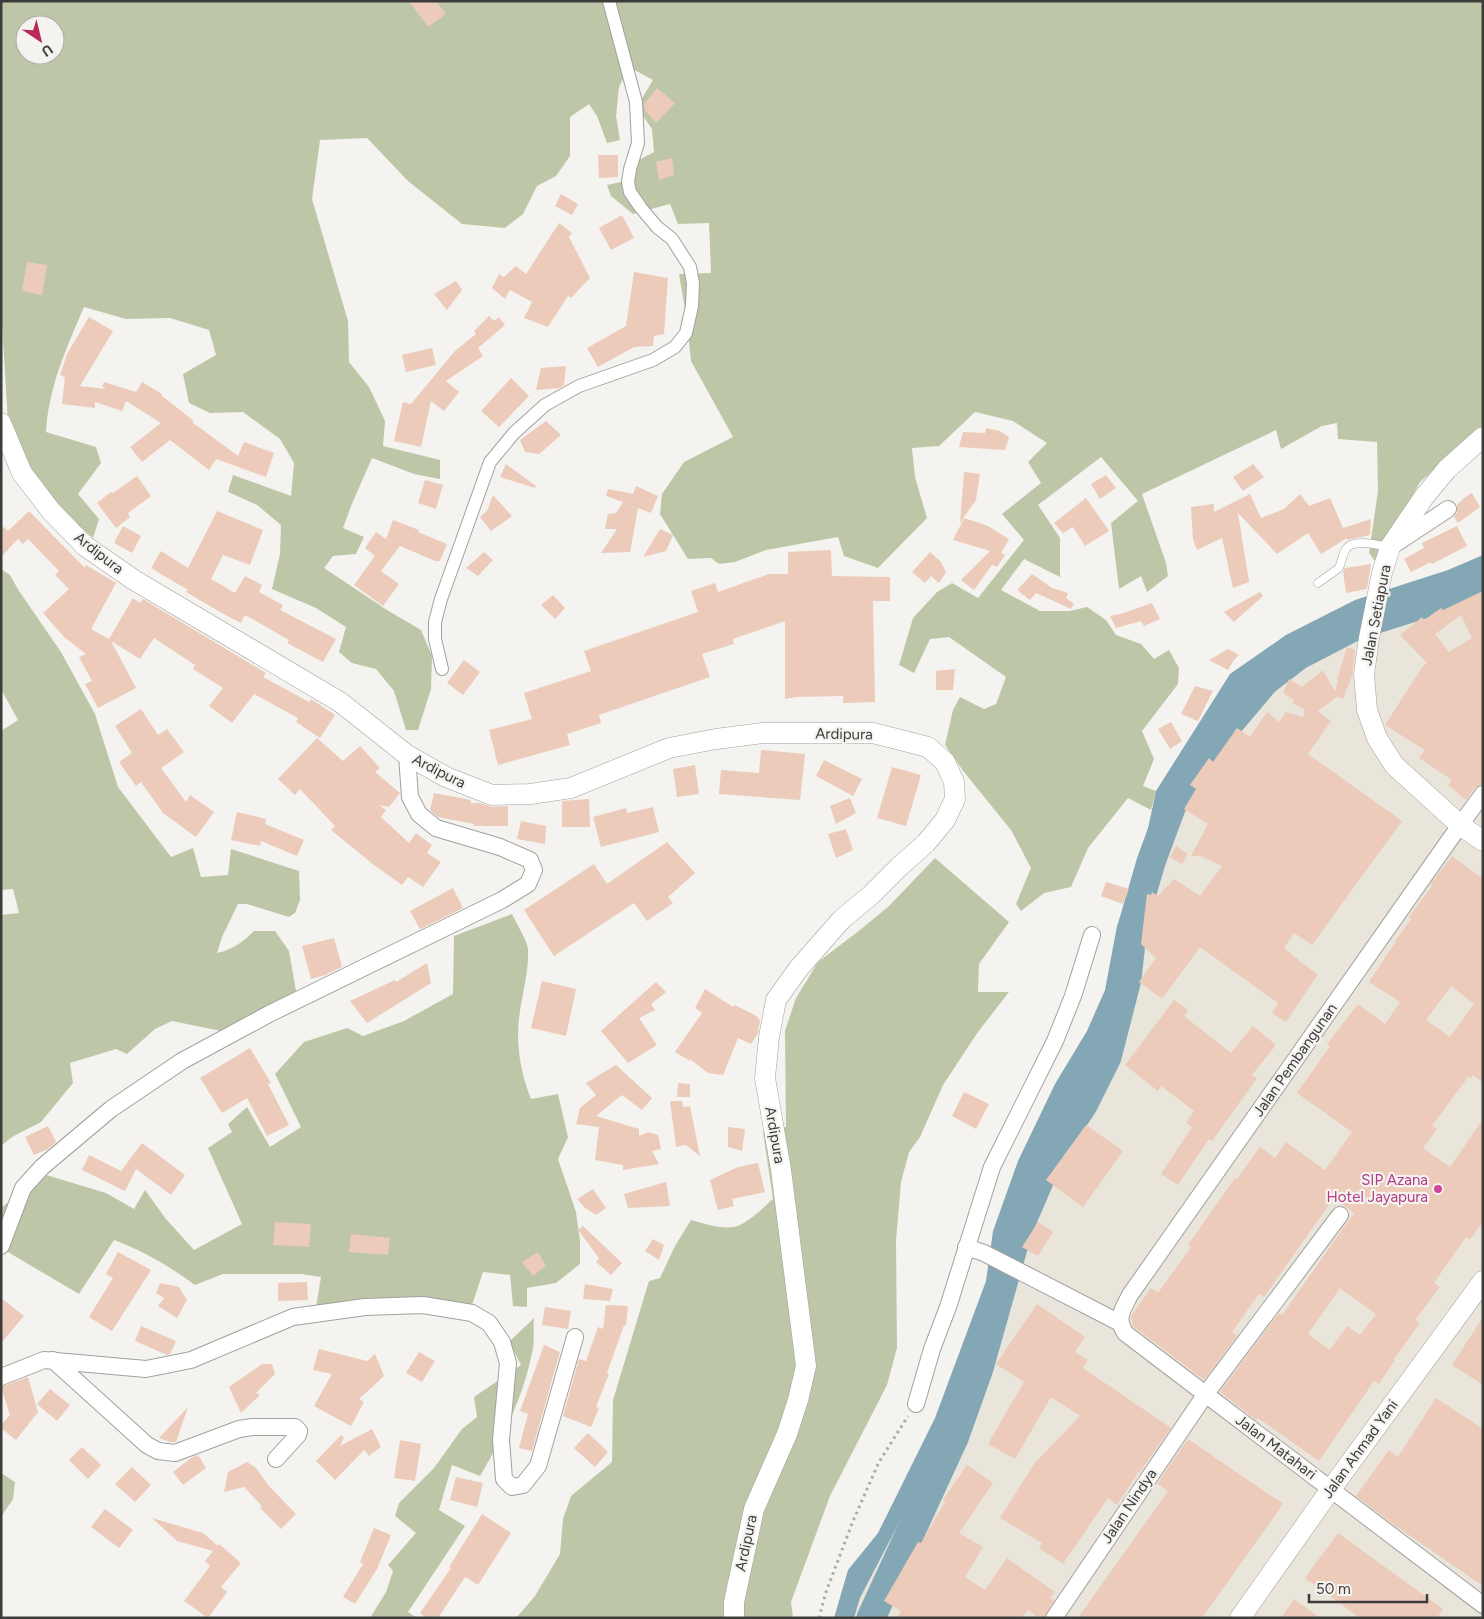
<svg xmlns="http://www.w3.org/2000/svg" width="1484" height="1619" font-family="Figtree,sans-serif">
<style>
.built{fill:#eae5db}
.forest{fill:#bdc7a7;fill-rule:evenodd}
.water{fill:#84a7b6}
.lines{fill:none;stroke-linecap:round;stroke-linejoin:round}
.river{stroke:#84a7b6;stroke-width:29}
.building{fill:#eccbba;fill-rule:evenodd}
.service-casing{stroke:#a2a19e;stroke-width:9}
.pedestrian-casing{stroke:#a2a19e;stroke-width:14}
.minor-casing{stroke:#a2a19e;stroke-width:18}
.tertiary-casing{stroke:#a2a19e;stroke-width:21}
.path{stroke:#abaaa8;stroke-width:3;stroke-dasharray:2.5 4;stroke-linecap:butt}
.service{stroke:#fff;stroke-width:8}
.pedestrian{stroke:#fff;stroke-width:12}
.minor{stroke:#fff;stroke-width:16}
.tertiary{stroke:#fff;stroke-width:20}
.hotel-dot{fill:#d1479c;stroke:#f5f3f0;stroke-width:2}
.labels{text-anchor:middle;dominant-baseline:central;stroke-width:4.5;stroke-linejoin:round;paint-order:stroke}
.street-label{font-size:15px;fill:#3c3c3b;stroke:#f5f3f0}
.hotel-label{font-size:15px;fill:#b23c85;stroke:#f5f3f0;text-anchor:end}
</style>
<rect width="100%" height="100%" fill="#f5f3f0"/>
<path class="built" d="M1483 575V1618H854L860 1598 977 1373 1021 1208 1043 1157 1110 1029 1119 991 1127 932 1154 841 1166 807 1188 762 1225 709 1289 656 1385 608 1455 587Z"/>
<g class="forest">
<path d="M1 1H1483V426L1420 482 1394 528 1383 563 1374 560 1369 553 1378 491 1377 442 1338 439 1337 423 1322 426 1281 449 1276 430 1142 494 1166 563 1168 576 1147 592 1141 576 1119 589 1111 523 1138 501 1101 457 1038 505 1060 538V577L1024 559 1001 590 1040 611H1070L1087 607 1106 620 1116 635 1141 644 1154 659 1169 650 1179 668 1178 684 1142 731 1154 759 1143 786 1156 791 1151 810 1128 798 1088 848 1071 887 1044 893 1021 911 1016 904 1031 868 1011 830 964 772 945 745 953 710 960 697 984 709 996 704 1006 677 949 637 930 639 914 673 899 665 913 618 937 592 952 583 978 598 1024 540 1002 514 1041 483 1028 462 1047 443 1013 421 975 412 939 446 912 448 915 477 927 518 878 568 844 556 838 537 766 550 735 562 719 564 711 558 688 559 660 514 662 494 684 462 733 437 691 361 687 321 679 274 711 273 709 223 678 224 670 204 633 214 611 196 607 185 635 179 637 161 654 152 652 129 637 107 653 80 629 67 619 87 616 116 620 140 607 143 597 116 589 104 570 117V156L556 176 537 186 523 214 505 228 462 224 408 181 367 138 320 140 312 199 348 321 349 362 369 387 385 421 383 446 440 460V479L414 474 372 458 351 506 343 528 364 537 356 554 333 556 324 568 387 610 421 630 432 656 431 689 418 730H406L394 691 376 669 352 663 339 652 346 627 316 608 272 589 280 554 281 525 257 505 228 492 233 475 291 496 294 463 280 439 243 412 210 413 189 403 183 374 216 355 209 330 170 318 126 319 84 307C66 349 49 386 46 432L96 447 101 463 78 494 99 519 93 538 58 508 9 440 1 305ZM25 25H55V55H25Z"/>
<path d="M1 569 10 575 19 591 61 652 95 714 118 787 171 857 193 848 201 877 228 875 231 849 299 871 300 900 295 913 289 917 247 904H238L222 937 217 953C232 950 243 942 254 931H275L289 951 296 991 284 1002 221 1031 172 1021 155 1029 127 1054 116 1049 70 1063 73 1083 41 1122 12 1137 1 1146V915L19 913 13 889 1 890V731L18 720 1 689Z"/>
<path d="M935 858 1009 922 979 964 978 992H1009L978 1032 943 1085 920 1137 909 1152 901 1182 896 1241 897 1348 887 1385 830 1496 791 1602 793 1618H516L535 1596 560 1554 563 1519 571 1496 612 1462 613 1400 649 1281 660 1278 675 1246 691 1220C705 1224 720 1229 734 1227 746 1225 764 1207 773 1199L763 1132 786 1127 785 1031 796 998 818 962 860 930 889 906Z"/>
<path d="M512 914C516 923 527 940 528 949 529 970 523 991 520 1011 515 1041 520 1071 531 1099L558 1094 568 1137 558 1159 576 1212 580 1241V1264L556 1283 527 1288V1307L513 1306 510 1275 483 1272 469 1314 316 1307 321 1277 301 1274H223L195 1285C169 1266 144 1251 114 1240L79 1294 1 1248V1208L43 1174 106 1193 134 1209 145 1190 166 1219 194 1250 242 1224 208 1148 232 1132 228 1124 247 1107 270 1147 301 1127 275 1074 304 1042 347 1028 363 1036 404 1021 453 994 454 936Z"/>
<path d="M534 1318C533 1329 535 1342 532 1353 523 1398 503 1437 480 1476L452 1465 439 1510 465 1526 408 1612 417 1618H370L386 1592 393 1571 388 1565 416 1533 395 1516 399 1503 434 1468 462 1429 477 1417 474 1397 521 1365 509 1342Z"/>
<path d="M1 1473 15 1482 13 1499 1 1517Z"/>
</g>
<path class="water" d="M1483 555V575L1455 587 1385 608 1289 656 1225 709 1188 762 1166 807 1154 841 1127 932 1119 991 1110 1029 1043 1157 1021 1208 1009 1251 997 1306 977 1373 860 1598 854 1618H834L848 1570 878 1533 935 1418 986 1281 993 1231 1018 1161 1055 1084 1087 1031 1105 990 1117 926 1142 856 1156 791 1230 674 1286 635 1355 600 1448 570Z"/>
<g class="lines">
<path class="river" d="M871 1618 954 1438 979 1368 1018 1230 1051 1153 1083 1105 1107 1057 1127 979 1133 924 1151 862 1175 797 1217 738 1265 681 1299 655 1355 626 1427 603 1483 576"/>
</g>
<g class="building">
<path d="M409 1H436L446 14 428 27Z"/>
<path d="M657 88 675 103 656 123 645 110 644 104Z"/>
<path d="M598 155H618V177L599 178Z"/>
<path d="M672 158 674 175 659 180 656 162Z"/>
<path d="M561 194 578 204 572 215 555 206Z"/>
<path d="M622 215 634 238 611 250 599 228Z"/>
<path d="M559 223 572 233 569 237 590 278 571 298 568 296 548 327 524 318 532 302 510 290 505 299 492 288 499 274 504 277 516 266 526 274Z"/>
<path d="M27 262 47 265 42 295 22 291Z"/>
<path d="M634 272 668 278 664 334 654 336 653 346 634 347 598 367 587 348 626 326Z"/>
<path d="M456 281 462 290 447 310 434 294Z"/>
<path d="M489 316 494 321 499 317 505 325 478 348 483 356 446 381 459 392 444 411 431 401 421 447 394 441 403 402 411 404 455 351 476 334 474 331Z"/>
<path d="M89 317 113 331 80 386 106 389 102 386 104 382 136 392 142 382 162 394 161 395 194 421 192 422 238 456 244 442 274 453 266 477 216 459 209 470 170 440 142 462 130 447 161 423 126 401 122 411 95 402V408L62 404 65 377 60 375 67 354Z"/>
<path d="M432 348 436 365 406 372 402 355Z"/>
<path d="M566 366 564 385 559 388 536 390 541 368Z"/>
<path d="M511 378 529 396 499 427 481 411Z"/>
<path d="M546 421 561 435 539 454 525 452 520 440Z"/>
<path d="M986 428 1000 431 1009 437 1005 450 959 447 963 432 985 433Z"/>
<path d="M506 464 536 486 535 488 500 477Z"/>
<path d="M1253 464 1264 477 1243 491 1233 477Z"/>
<path d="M964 472 980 474 976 500 960 523Z"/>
<path d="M1106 475 1116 488 1100 499 1091 484Z"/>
<path d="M137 476 151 496 128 513 130 517 116 528 97 503 111 492 113 493Z"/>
<path d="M425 480 443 485 436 509 418 503Z"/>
<path d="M636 486 658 496 651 513 638 508 630 552 601 553 617 529H605L608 514 616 513 623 502 606 496 608 489 633 494Z"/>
<path d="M1472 493 1480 507 1458 523 1454 517 1457 513V505L1464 498Z"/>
<path d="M1250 494 1261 518 1284 509 1300 494 1309 506 1330 498 1343 528 1371 519 1370 535 1347 540V538L1321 554 1308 533 1277 554 1238 513 1249 582 1233 588 1222 538 1197 550 1193 539 1191 507 1214 504V512Z"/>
<path d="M493 495 512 516 491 531 480 517 487 511Z"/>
<path d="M1086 498 1109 531 1085 546 1073 527 1063 533 1054 523Z"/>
<path d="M29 511 85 568 86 565 116 583 91 629 109 639 133 598 140 603 143 599 266 673 263 677 309 702 311 699 335 715 320 738 296 722 298 718 254 694 232 723 209 706 223 688 193 669 195 665 154 638 140 659 111 641 136 688 98 708 85 684 92 681 79 657 86 654 64 637 43 613 69 589 55 575 59 571 28 539 23 544 18 539 1 557V525L8 531Z"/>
<path d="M217 511 263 530 250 565 223 555 211 579 235 593 245 576 262 585 259 592 283 605 280 610 336 639 323 662 287 643 289 640 245 615 241 623 220 612 186 592 188 590 151 568 161 551 188 568Z"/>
<path d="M964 518 988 526 1009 539 1001 553 1005 555 997 567 992 565 974 590 961 580 990 551 953 540Z"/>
<path d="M393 520 419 530 418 532 447 544 440 561H435L400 546 381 571 399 584 383 606 354 585 375 556 365 548 376 532 386 539Z"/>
<path d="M123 526 141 536 132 553 114 543Z"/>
<path d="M1457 526 1467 546 1432 564 1431 562 1411 572 1404 559 1424 548 1422 543Z"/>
<path d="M660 529 673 535 666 551 643 557Z"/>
<path d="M831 550 832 576 890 577V601H873L875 702 843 703V696L797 697 785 699V621L733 639 734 644 702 654 710 677 599 715 601 723 567 734 570 745 498 765 489 730 532 719 524 693 591 671 584 651 698 612 691 591 715 583 718 592 769 574H788V552Z"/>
<path d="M484 552 493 560 478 576 466 568Z"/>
<path d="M930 552 941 562 946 572 939 583 931 576 925 583 912 572Z"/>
<path d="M1371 564 1367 589 1346 593 1343 572 1345 568Z"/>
<path d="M1032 574 1052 588 1068 593 1066 598 1074 604 1071 609 1036 593 1030 600 1017 590Z"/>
<path d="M1483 591V784L1475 788 1466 800 1448 785 1452 780 1419 758 1425 750 1385 725 1423 666 1427 663 1400 635 1422 617 1424 620 1441 608 1443 610ZM1461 615 1472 638 1449 652 1435 634Z"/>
<path d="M1260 592 1263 596 1234 622 1224 612Z"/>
<path d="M553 595 565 608 555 619 541 605Z"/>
<path d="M1152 603 1160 619 1144 626 1141 621 1116 628 1110 616 1124 613Z"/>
<path d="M1347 647 1355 650 1352 676 1343 699 1337 697 1318 711 1331 721 1308 754 1402 821 1312 945 1294 933 1284 948 1300 961V962L1318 974 1286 1022 1272 1013 1278 1003 1200 947 1162 999 1139 982 1156 958 1141 944 1147 894 1151 895 1152 892 1158 896 1174 879 1200 896 1222 866 1200 856H1191L1208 824 1184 809 1196 789 1190 785 1209 758 1213 762 1237 728 1250 737 1267 712 1279 722 1286 712 1303 717 1305 710 1292 703 1294 700 1283 693 1289 679 1302 687 1323 670 1335 692 1338 680H1337Z"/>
<path d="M1228 649 1239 655 1234 660 1228 670 1209 660Z"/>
<path d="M464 660 480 672 463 695 447 683Z"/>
<path d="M955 669 953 690H936V671Z"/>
<path d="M1195 686 1213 691 1198 721 1181 714Z"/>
<path d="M141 709 158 735 167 729 184 752 161 768 186 802 190 795 214 812 196 837 163 813 141 782 136 786 119 762 132 753 115 726Z"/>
<path d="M1171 722 1182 741 1170 749 1158 729Z"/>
<path d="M317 738 343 761 360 746 380 768 375 772 400 793 389 807 379 805 386 810 381 817 409 843 416 833 432 845 427 853 441 862 423 887 408 877 402 885 374 865 331 830 335 826 300 789 295 795 278 779Z"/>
<path d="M761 750 805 754 800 800 719 794 721 770 759 773Z"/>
<path d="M824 760 862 779 853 796 816 776Z"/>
<path d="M695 765 699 794 677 797 673 769Z"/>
<path d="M892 767 921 775 906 826 877 818Z"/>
<path d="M434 793 471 800 470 803H480L492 807 508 806V826H474V824L438 817 430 810Z"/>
<path d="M850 798 856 813 836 824 830 806Z"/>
<path d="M589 799 590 827H562V801Z"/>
<path d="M653 807 659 832 601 847 593 817 626 808 627 813Z"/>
<path d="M237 812 266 819 265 824 304 840 297 856 261 841 260 846 231 840Z"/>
<path d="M521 821 546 826 545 844 517 839Z"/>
<path d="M846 829 853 850 836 858 828 834Z"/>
<path d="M667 842 695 873 668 897 673 903 647 921 634 903 554 956 524 910 594 864 607 884Z"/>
<path d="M1176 846 1188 854 1182 864 1170 857Z"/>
<path d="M1452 856 1483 879V1083L1473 1075 1470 1079 1468 1077 1432 1126 1437 1129 1423 1148 1450 1167 1483 1119V1222L1470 1240 1466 1237 1434 1283 1440 1287 1415 1320 1420 1323 1394 1359 1395 1360 1379 1384 1374 1381 1319 1461 1258 1418 1256 1420 1220 1392 1279 1313 1282 1315 1354 1213 1346 1207 1333 1199 1264 1297 1259 1294 1232 1332 1237 1336 1204 1380 1133 1326 1131 1316 1151 1288 1158 1293 1191 1247 1188 1245 1235 1178 1237 1179 1260 1147 1275 1158 1286 1142 1325 1170 1352 1132 1297 1093 1330 1046 1327 1044 1358 1004 1385 1024 1400 1002 1369 982 1396 941H1395L1411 919 1409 917 1432 886 1430 885ZM1451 986 1474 1004 1450 1037 1426 1020ZM1340 1288 1376 1314 1360 1335 1347 1326 1330 1350 1308 1334Z"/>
<path d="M1106 882 1129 889 1123 904 1101 896Z"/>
<path d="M453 888 463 908 420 929 410 911Z"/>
<path d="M334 938 342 967 325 975 311 979 302 946Z"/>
<path d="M427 963 431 983 367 1023 350 1001 395 980 396 982Z"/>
<path d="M542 981 576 989 566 1036 531 1028Z"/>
<path d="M656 982 666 992 651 1004 655 1010 639 1018 657 1045 628 1063 601 1031Z"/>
<path d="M705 989 733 1007 735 1005 755 1015 760 1020 758 1033 751 1044 738 1038 723 1075 708 1073 690 1059V1061L675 1052 702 1013 695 1008Z"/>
<path d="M1174 1000 1188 1010 1184 1016 1231 1053 1253 1026 1276 1045 1252 1075 1257 1078 1212 1141 1209 1139 1178 1185 1161 1174 1192 1127 1186 1123 1194 1111 1161 1086 1158 1091 1125 1065Z"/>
<path d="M250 1048 271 1083 268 1084 289 1125 267 1136 247 1098 222 1113 200 1078Z"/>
<path d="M616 1065 652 1098 642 1110 622 1095 596 1116 639 1129V1136L648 1132 658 1135 661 1149 652 1151 659 1164 623 1170V1165L595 1160 599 1127 576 1124 580 1108 596 1095 586 1083Z"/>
<path d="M678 1083 690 1084V1097H677Z"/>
<path d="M964 1092 989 1104 976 1129 952 1116Z"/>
<path d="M670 1101H682L683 1107 690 1106 700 1156 686 1145 676 1147Z"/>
<path d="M1086 1125 1123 1151 1083 1207 1046 1180Z"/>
<path d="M48 1126 56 1142 48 1149 34 1155 25 1137Z"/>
<path d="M728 1127 745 1129 742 1151 728 1147Z"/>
<path d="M142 1143 185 1175 171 1195 136 1169 125 1191 82 1170 89 1155 121 1171Z"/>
<path d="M758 1163 765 1192 732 1199 734 1206 718 1210 710 1180 738 1167Z"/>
<path d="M666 1182 670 1206 628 1208 624 1194Z"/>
<path d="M593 1189 606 1208 596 1215 584 1207 577 1199Z"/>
<path d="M275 1222 311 1224 309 1247 273 1245Z"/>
<path d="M1038 1222 1053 1232 1038 1256 1022 1247Z"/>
<path d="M583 1226 622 1263 611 1275 596 1262 599 1258 578 1230Z"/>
<path d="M351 1234 390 1238 388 1255 349 1252Z"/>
<path d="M653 1239 664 1245 659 1260 645 1251Z"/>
<path d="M118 1252 151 1270 112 1331 89 1317 113 1278 106 1274Z"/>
<path d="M538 1252 546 1266 533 1276 522 1262Z"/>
<path d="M307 1282 308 1300 278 1301V1283Z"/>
<path d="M160 1283 179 1287 187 1300 177 1318 158 1306 164 1298 156 1293Z"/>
<path d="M585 1284 613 1289 610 1301 583 1299Z"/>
<path d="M1 1298 24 1316 1 1343Z"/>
<path d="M1037 1304 1085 1337 1075 1352 1088 1360 1083 1368 1171 1428 1140 1472 1139 1471 1117 1505 1108 1498 1063 1564 1039 1548 1042 1543 1000 1518 1034 1464 1080 1416 1051 1397 1015 1459 988 1444 1024 1382 996 1364Z"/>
<path d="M606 1305 628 1306 626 1325H624L607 1373 609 1374 596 1407 599 1408 591 1427 563 1416 579 1359 586 1361 598 1327 603 1329Z"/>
<path d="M545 1307 571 1311 568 1329 542 1325Z"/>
<path d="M1483 1317V1385L1452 1365Z"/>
<path d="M141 1326 176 1341 170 1354 167 1355 135 1341Z"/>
<path d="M544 1345 560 1352 532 1451 519 1448 528 1414 520 1411Z"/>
<path d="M319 1349 367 1361 375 1354 384 1376 359 1399 364 1402 351 1426 314 1406 332 1374 313 1370Z"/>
<path d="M419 1352 435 1361 422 1382 406 1373Z"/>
<path d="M262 1364H272L275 1374 256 1393 260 1395 241 1413 229 1387Z"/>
<path d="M28 1377 38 1412 16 1440 1 1428V1425L10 1415 1 1387Z"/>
<path d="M50 1389 70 1405 57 1421 37 1404Z"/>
<path d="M1436 1398 1483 1429V1586L1390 1522 1356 1496 1389 1450 1398 1457Z"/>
<path d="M188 1407 176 1442H170L159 1438Z"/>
<path d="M372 1429 381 1447 369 1456 364 1450 335 1480 316 1461 341 1435 344 1438 340 1446Z"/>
<path d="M588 1433 608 1452 595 1467 574 1448Z"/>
<path d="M1188 1439 1283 1504 1202 1618H1078L1168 1491 1157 1484Z"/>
<path d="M400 1440 421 1444 415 1481 394 1478Z"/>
<path d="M82 1447 101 1465 88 1479 69 1460Z"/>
<path d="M198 1455 206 1468 183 1485 173 1472 191 1458Z"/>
<path d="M247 1462 256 1468 269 1486 296 1514 281 1529 260 1508 262 1506 244 1487 224 1492 228 1472Z"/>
<path d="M967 1465 993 1483 959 1533 983 1547 965 1577 985 1590 1007 1558 1055 1592 1050 1598 1054 1600 1044 1618H1039L1028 1610 1022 1618H897L901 1611 884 1601 918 1542 921 1543 945 1502 943 1500Z"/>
<path d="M132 1467 151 1485 135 1502 115 1484Z"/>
<path d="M456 1477 483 1483 477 1507 450 1500Z"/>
<path d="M105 1509 133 1530 119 1548 91 1527Z"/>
<path d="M482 1514 511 1533 478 1585 465 1577 438 1618H426L420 1613 451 1568 449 1567Z"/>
<path d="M152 1518 203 1533 218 1546 219 1544 241 1563 221 1587 227 1592 208 1618 184 1601 210 1566 205 1561 213 1551 177 1541Z"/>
<path d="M374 1528 391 1535 377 1569 355 1604 343 1597 363 1564 360 1562Z"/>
<path d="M1338 1533 1443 1609 1437 1618H1360L1305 1578Z"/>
<path d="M1294 1599 1320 1618H1281Z"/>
</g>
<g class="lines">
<g class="service-casing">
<path id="service" d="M1318 583 1339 568C1342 562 1342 554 1346 549 1353 538 1378 545 1390 547"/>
</g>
<g class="pedestrian-casing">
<path id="pedestrian" d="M442 669 435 639V622L441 599 490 462 514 433 545 405 579 386 653 360 675 347 686 333 692 306 693 283 690 267 672 239 657 227 641 208 630 192 628 182 630 169 638 143 636 102 609 1"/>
</g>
<g class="minor-casing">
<g id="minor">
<path d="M1392 546 1448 509"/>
<path d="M1483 794 1460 825 1130 1295C1122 1311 1116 1317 1125 1333L1483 1605"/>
<path d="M1 1246 23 1188 42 1167 111 1109 182 1061 269 1014 502 900 528 884 534 870 530 860 500 847 436 828 419 814 410 797 407 755"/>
<path d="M966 1247 984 1253 1120 1323"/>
<path d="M53 1360 147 1445 158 1451 175 1453 239 1429 252 1427H295L299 1431 298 1435 276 1459"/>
<path d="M1 1377 44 1360 146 1369 191 1360 293 1317 365 1307 423 1305 472 1313 489 1323 502 1342 508 1363 501 1440 504 1479 512 1487 523 1485 538 1466 575 1337"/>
<path d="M916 1404 932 1349 948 1307 992 1167 1055 1041 1073 996 1092 935"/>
<path d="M1054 1618 1205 1395 1340 1215"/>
</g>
</g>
<g class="tertiary-casing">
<g id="tertiary">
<path d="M1 423 22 473 51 511 85 546 134 580 340 702 407 755 446 777 492 795 530 794 571 788 669 748 716 739 763 733H873L928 747 945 762 954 782 955 799 945 820 926 843 900 866 871 895 842 919 799 968 776 1000 769 1037 765 1078 781 1170 806 1366 798 1400 787 1434 754 1509 734 1602V1618"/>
<path d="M1483 437 1447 469 1424 497 1390 547 1382 573 1369 638 1364 674 1367 710 1377 738 1394 765 1460 825 1483 841"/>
<path d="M1240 1618 1331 1489 1483 1281"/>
</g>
</g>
<path class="path" d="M819 1618 826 1592 853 1521 879 1462 908 1416"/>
<use href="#service" class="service"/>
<use href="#pedestrian" class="pedestrian"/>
<use href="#minor" class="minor"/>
<use href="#tertiary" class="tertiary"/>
</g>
<circle class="hotel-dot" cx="1438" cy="1189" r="5"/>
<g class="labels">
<g class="street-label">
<text transform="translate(99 553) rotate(38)">Ardipura</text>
<text transform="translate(1376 615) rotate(-79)">Jalan Setiapura</text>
<text transform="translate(844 734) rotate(1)">Ardipura</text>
<text transform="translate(439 771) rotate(27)">Ardipura</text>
<text transform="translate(1295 1060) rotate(-55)">Jalan Pembangunan</text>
<text transform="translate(775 1135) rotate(80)">Ardipura</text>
<text transform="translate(1276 1447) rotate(37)">Jalan Matahari</text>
<text transform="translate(1360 1449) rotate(-54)">Jalan Ahmad Yani</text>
<text transform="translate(1129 1506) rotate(-56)">Jalan Nindya</text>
<text transform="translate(746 1543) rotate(-78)">Ardipura</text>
</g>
<g class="hotel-label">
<text x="1428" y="1180">SIP Azana<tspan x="1428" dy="17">Hotel Jayapura</tspan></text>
</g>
</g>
<rect width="1484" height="1619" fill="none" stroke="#3c3c3b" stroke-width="5"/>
<g transform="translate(40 40) rotate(145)"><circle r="24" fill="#f5f3f0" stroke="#abaaa8"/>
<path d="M0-4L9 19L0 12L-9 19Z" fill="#b82a5a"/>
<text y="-8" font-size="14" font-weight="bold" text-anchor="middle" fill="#3c3c3b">U</text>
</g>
<path d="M1309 1594v8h118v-8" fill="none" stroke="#3c3c3b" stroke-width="2.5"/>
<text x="1316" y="1594" font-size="15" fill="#3c3c3b" stroke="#f5f3f0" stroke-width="4" paint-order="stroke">50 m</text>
</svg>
